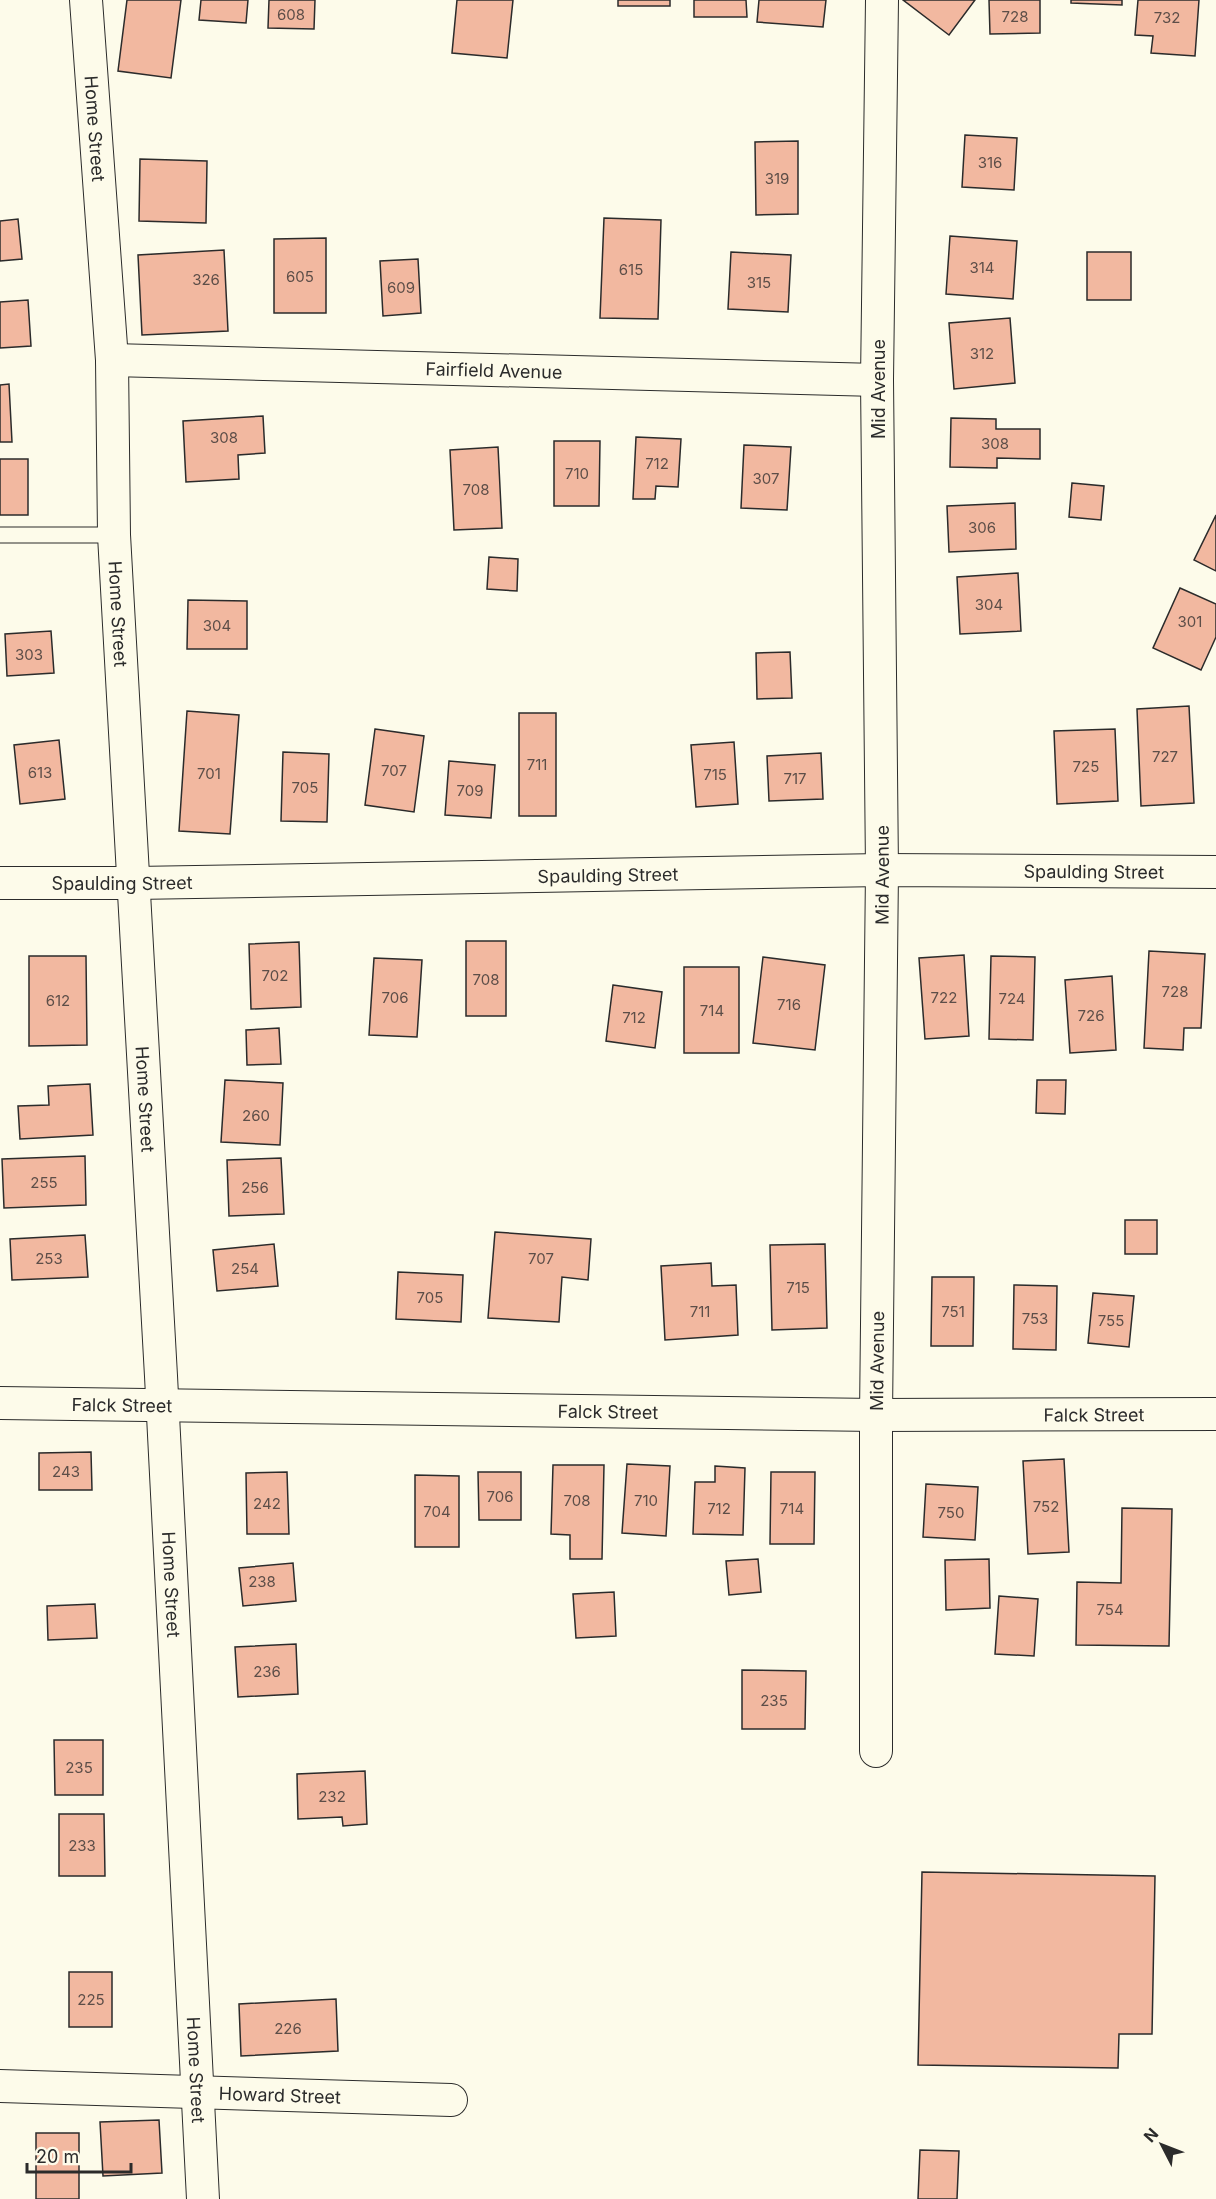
<svg xmlns="http://www.w3.org/2000/svg" width="1216" height="2199" font-family="Inter,sans-serif">
<style>
.building{fill:#f2b8a0;stroke:#2b2b2b;stroke-width:1.5}
.lines{fill:none;stroke-linecap:round;stroke-linejoin:round}
.lane-casing{stroke:#2b2b2b;stroke-width:17}
.street-casing{stroke:#2b2b2b;stroke-width:34}
.lane{stroke:#fdfbea;stroke-width:15}
.street{stroke:#fdfbea;stroke-width:32}
.labels{text-anchor:middle;dominant-baseline:central;stroke-width:4.5;stroke-linejoin:round;paint-order:stroke}
.number-label{font-size:15px;fill:#5d4e48}
.street-label{font-size:18px;fill:#2b2b2b;stroke:#fdfbea}
</style>
<rect width="100%" height="100%" fill="#fdfbea"/>
<g class="building">
<path d="M127 0H181L171 78 118 71Z"/>
<path d="M201 0H248L246 23 199 20Z"/>
<path d="M269 0H315L314 29 268 28Z"/>
<path d="M457 0H513L507 58 452 53Z"/>
<rect x="618" y="0" width="52" height="6"/>
<path d="M694 0H746L747 17H694Z"/>
<path d="M759 0H826L823 27 757 22Z"/>
<path d="M903 0H975L949 35Z"/>
<path d="M989 0H1040V33L990 34Z"/>
<path d="M1071 0H1122V5L1071 3Z"/>
<path d="M1138 0H1199L1195 56 1151 53 1153 36 1135 35Z"/>
<path d="M965 135 1017 138 1014 190 962 187Z"/>
<path d="M798 141V214L756 215 755 142Z"/>
<path d="M140 159 207 161 206 223 139 221Z"/>
<path d="M604 218 661 220 658 319 600 318Z"/>
<path d="M18 219 22 259 0 261V221Z"/>
<path d="M950 236 1017 241 1013 299 946 294Z"/>
<path d="M326 238V313H274V239Z"/>
<path d="M224 250 228 331 142 335 138 255Z"/>
<path d="M731 252 791 255 788 312 728 309Z"/>
<rect x="1087" y="252" width="44" height="48"/>
<path d="M418 259 421 313 383 316 380 261Z"/>
<path d="M28 300 31 346 0 348V302Z"/>
<path d="M1010 318 1015 383 954 389 949 323Z"/>
<path d="M9 384 12 442H0V385Z"/>
<path d="M263 416 265 453 238 455 239 479 186 482 183 421Z"/>
<path d="M951 418 996 419V429H1040V459L997 458V468L950 467Z"/>
<path d="M636 437 681 439 678 487 656 486 655 499H633Z"/>
<path d="M554 441H600L599 506H554Z"/>
<path d="M744 445 791 447 787 510 741 508Z"/>
<path d="M498 447 502 528 454 530 450 450Z"/>
<rect x="0" y="459" width="28" height="56"/>
<path d="M1072 483 1104 486 1101 520 1069 517Z"/>
<path d="M1015 503 1016 549 949 552 947 506Z"/>
<path d="M1216 515V571L1194 560Z"/>
<path d="M489 557 518 559 517 591 487 589Z"/>
<path d="M1018 573 1021 631 960 634 957 577Z"/>
<path d="M1180 588 1216 604V637L1201 670 1153 648Z"/>
<path d="M188 600 247 601V649H187Z"/>
<path d="M51 631 54 673 7 676 5 634Z"/>
<path d="M790 652 792 698 757 699 756 653Z"/>
<path d="M1189 706 1194 803 1141 806 1137 709Z"/>
<path d="M187 711 239 715 230 834 179 831Z"/>
<rect x="519" y="713" width="37" height="103"/>
<path d="M375 729 424 736 414 812 365 805Z"/>
<path d="M1115 729 1118 801 1057 804 1054 731Z"/>
<path d="M59 740 65 799 20 804 14 745Z"/>
<path d="M734 742 738 804 696 807 691 745Z"/>
<path d="M283 752 329 754 327 822 281 821Z"/>
<path d="M821 753 823 799 769 801 767 756Z"/>
<path d="M449 761 495 765 491 818 445 815Z"/>
<rect x="466" y="941" width="40" height="75"/>
<path d="M299 942 301 1007 251 1009 249 944Z"/>
<path d="M1149 951 1205 954 1201 1028H1184L1183 1050 1144 1048Z"/>
<path d="M964 955 969 1036 925 1039 919 958Z"/>
<path d="M29 956H86L87 1045 29 1046Z"/>
<path d="M991 956 1035 957 1033 1040 989 1039Z"/>
<path d="M763 957 825 965 815 1050 753 1043Z"/>
<path d="M374 958 422 960 417 1037 369 1035Z"/>
<rect x="684" y="967" width="55" height="86"/>
<path d="M1112 976 1116 1050 1070 1053 1065 980Z"/>
<path d="M613 985 662 992 655 1048 606 1041Z"/>
<path d="M279 1028 281 1064 247 1065 246 1030Z"/>
<path d="M225 1080 283 1083 280 1145 221 1142Z"/>
<path d="M1037 1080H1066L1065 1114 1036 1113Z"/>
<path d="M90 1084 93 1135 20 1139 18 1106 49 1105 48 1086Z"/>
<path d="M85 1156 86 1205 4 1208 2 1159Z"/>
<path d="M281 1158 284 1214 229 1216 227 1160Z"/>
<rect x="1125" y="1220" width="32" height="34"/>
<path d="M495 1232 591 1239 588 1280 562 1277 559 1322 488 1318Z"/>
<path d="M85 1235 88 1277 12 1280 10 1239Z"/>
<path d="M274 1244 278 1286 217 1291 213 1250Z"/>
<path d="M825 1244 827 1328 772 1330 770 1245Z"/>
<path d="M711 1263 712 1286 736 1285 738 1335 665 1340 661 1266Z"/>
<path d="M398 1272 463 1275 461 1322 396 1319Z"/>
<path d="M932 1277H974L973 1346H931Z"/>
<path d="M1014 1285 1057 1286 1056 1350 1013 1349Z"/>
<path d="M1093 1293 1134 1296 1129 1347 1088 1343Z"/>
<path d="M91 1452 92 1490H39V1453Z"/>
<path d="M1064 1459 1069 1552 1028 1554 1023 1461Z"/>
<path d="M627 1464 670 1466 666 1536 622 1533Z"/>
<path d="M553 1465H604L602 1559H570V1535L551 1534Z"/>
<path d="M715 1466 745 1468 743 1535 693 1534 695 1482H715Z"/>
<path d="M287 1472 289 1534H247L246 1473Z"/>
<path d="M478 1472H521V1520H479Z"/>
<path d="M771 1472H815L814 1544H770Z"/>
<path d="M415 1475 459 1476V1547H415Z"/>
<path d="M926 1484 978 1487 975 1540 923 1537Z"/>
<path d="M1122 1508 1172 1509 1169 1646 1076 1645 1077 1582 1121 1583Z"/>
<path d="M758 1559 761 1592 729 1595 726 1561Z"/>
<path d="M989 1559 990 1608 946 1610 945 1560Z"/>
<path d="M293 1563 296 1601 243 1606 239 1568Z"/>
<path d="M614 1592 616 1636 576 1638 573 1594Z"/>
<path d="M999 1596 1038 1599 1034 1656 995 1654Z"/>
<path d="M95 1604 97 1638 48 1640 47 1606Z"/>
<path d="M296 1644 298 1694 238 1697 235 1647Z"/>
<path d="M742 1670 806 1671 805 1729H742Z"/>
<path d="M54 1740H103V1795H55Z"/>
<path d="M365 1771 367 1824 343 1826 342 1817 298 1819 297 1774Z"/>
<path d="M59 1814H104L105 1876H59Z"/>
<path d="M922 1872 1155 1876 1152 2034H1119L1118 2068 918 2065Z"/>
<rect x="69" y="1972" width="43" height="55"/>
<path d="M336 1999 338 2051 241 2056 239 2004Z"/>
<path d="M159 2120 162 2173 103 2176 100 2122Z"/>
<rect x="36" y="2133" width="43" height="66"/>
<path d="M920 2150 959 2151 957 2199H918Z"/>
</g>
<g class="lines">
<g class="lane-casing">
<path id="lane" d="M0 535H114"/>
</g>
<g class="street-casing">
<g id="street">
<path id="s1" d="M86 0 112 360 114 535 161 1376 203 2199"/>
<path id="s2" d="M112 360 877 380"/>
<path id="s3" d="M0 883H135L882 870 1216 872"/>
<path id="s4" d="M0 1403 876 1415 1216 1414"/>
<path id="s5" d="M876 1751V1415L882 870 877 380 882 0"/>
<path id="s6" d="M0 2086 451 2100"/>
</g>
</g>
<use href="#lane" class="lane"/>
<use href="#street" class="street"/>
</g>
<g class="labels">
<g class="number-label">
<text x="291" y="14">608</text>
<text x="1015" y="16">728</text>
<text x="1167" y="17">732</text>
<text x="990" y="162">316</text>
<text x="777" y="178">319</text>
<text x="982" y="267">314</text>
<text x="631" y="269">615</text>
<text x="300" y="276">605</text>
<text x="206" y="279">326</text>
<text x="759" y="282">315</text>
<text x="401" y="287">609</text>
<text x="982" y="353">312</text>
<text x="224" y="437">308</text>
<text x="995" y="443">308</text>
<text x="657" y="463">712</text>
<text x="577" y="473">710</text>
<text x="766" y="478">307</text>
<text x="476" y="489">708</text>
<text x="982" y="527">306</text>
<text x="989" y="604">304</text>
<text x="1190" y="621">301</text>
<text x="217" y="625">304</text>
<text x="29" y="654">303</text>
<text x="1165" y="756">727</text>
<text x="537" y="764">711</text>
<text x="1086" y="766">725</text>
<text x="394" y="770">707</text>
<text x="40" y="772">613</text>
<text x="209" y="773">701</text>
<text x="715" y="774">715</text>
<text x="795" y="778">717</text>
<text x="305" y="787">705</text>
<text x="470" y="790">709</text>
<text x="275" y="975">702</text>
<text x="486" y="979">708</text>
<text x="1175" y="991">728</text>
<text x="395" y="997">706</text>
<text x="944" y="997">722</text>
<text x="1012" y="998">724</text>
<text x="58" y="1000">612</text>
<text x="789" y="1004">716</text>
<text x="712" y="1010">714</text>
<text x="1091" y="1015">726</text>
<text x="634" y="1017">712</text>
<text x="256" y="1115">260</text>
<text x="44" y="1182">255</text>
<text x="255" y="1187">256</text>
<text x="49" y="1258">253</text>
<text x="541" y="1258">707</text>
<text x="245" y="1268">254</text>
<text x="798" y="1287">715</text>
<text x="430" y="1297">705</text>
<text x="700" y="1311">711</text>
<text x="953" y="1311">751</text>
<text x="1035" y="1318">753</text>
<text x="1111" y="1320">755</text>
<text x="66" y="1471">243</text>
<text x="500" y="1496">706</text>
<text x="577" y="1500">708</text>
<text x="646" y="1500">710</text>
<text x="267" y="1503">242</text>
<text x="1046" y="1506">752</text>
<text x="719" y="1508">712</text>
<text x="792" y="1508">714</text>
<text x="437" y="1511">704</text>
<text x="951" y="1512">750</text>
<text x="262" y="1581">238</text>
<text x="1110" y="1609">754</text>
<text x="267" y="1671">236</text>
<text x="774" y="1700">235</text>
<text x="79" y="1767">235</text>
<text x="332" y="1796">232</text>
<text x="82" y="1845">233</text>
<text x="91" y="1999">225</text>
<text x="288" y="2028">226</text>
</g>
<g class="street-label">
<text stroke="none"><textPath href="#s1" startOffset="129">Home Street</textPath></text>
<text stroke="none"><textPath href="#s2" startOffset="382">Fairfield Avenue</textPath></text>
<text transform="translate(878 389) rotate(-90)">Mid Avenue</text>
<text stroke="none"><textPath href="#s1" startOffset="615">Home Street</textPath></text>
<text stroke="none"><textPath href="#s3" startOffset="1094">Spaulding Street</textPath></text>
<text stroke="none"><textPath href="#s3" startOffset="608">Spaulding Street</textPath></text>
<text stroke="none"><textPath href="#s5" startOffset="876">Mid Avenue</textPath></text>
<text stroke="none"><textPath href="#s3" startOffset="122">Spaulding Street</textPath></text>
<text stroke="none"><textPath href="#s1" startOffset="1101">Home Street</textPath></text>
<text stroke="none"><textPath href="#s5" startOffset="390">Mid Avenue</textPath></text>
<text stroke="none"><textPath href="#s4" startOffset="122">Falck Street</textPath></text>
<text stroke="none"><textPath href="#s4" startOffset="608">Falck Street</textPath></text>
<text stroke="none"><textPath href="#s4" startOffset="1094">Falck Street</textPath></text>
<text stroke="none"><textPath href="#s1" startOffset="1587">Home Street</textPath></text>
<text stroke="none"><textPath href="#s1" startOffset="2073">Home Street</textPath></text>
<text stroke="none"><textPath href="#s6" startOffset="280">Howard Street</textPath></text>
</g>
</g>
<g transform="translate(1162 2145) rotate(312)" stroke="#fdfbea" stroke-width="4.5" paint-order="stroke">
<path d="M0-4.5L10 22L0 15L-10 22Z" fill="#2b2b2b"/>
<text y="-9" font-size="16" font-weight="bold" text-anchor="middle" fill="#2b2b2b">N</text>
</g>
<path d="M27 2163v9h104v-9" fill="none" stroke="#2b2b2b" stroke-width="3"/>
<text x="36" y="2163" font-size="18" fill="#2b2b2b" stroke="#fdfbea" stroke-width="4.5" paint-order="stroke">20 m</text>
</svg>
